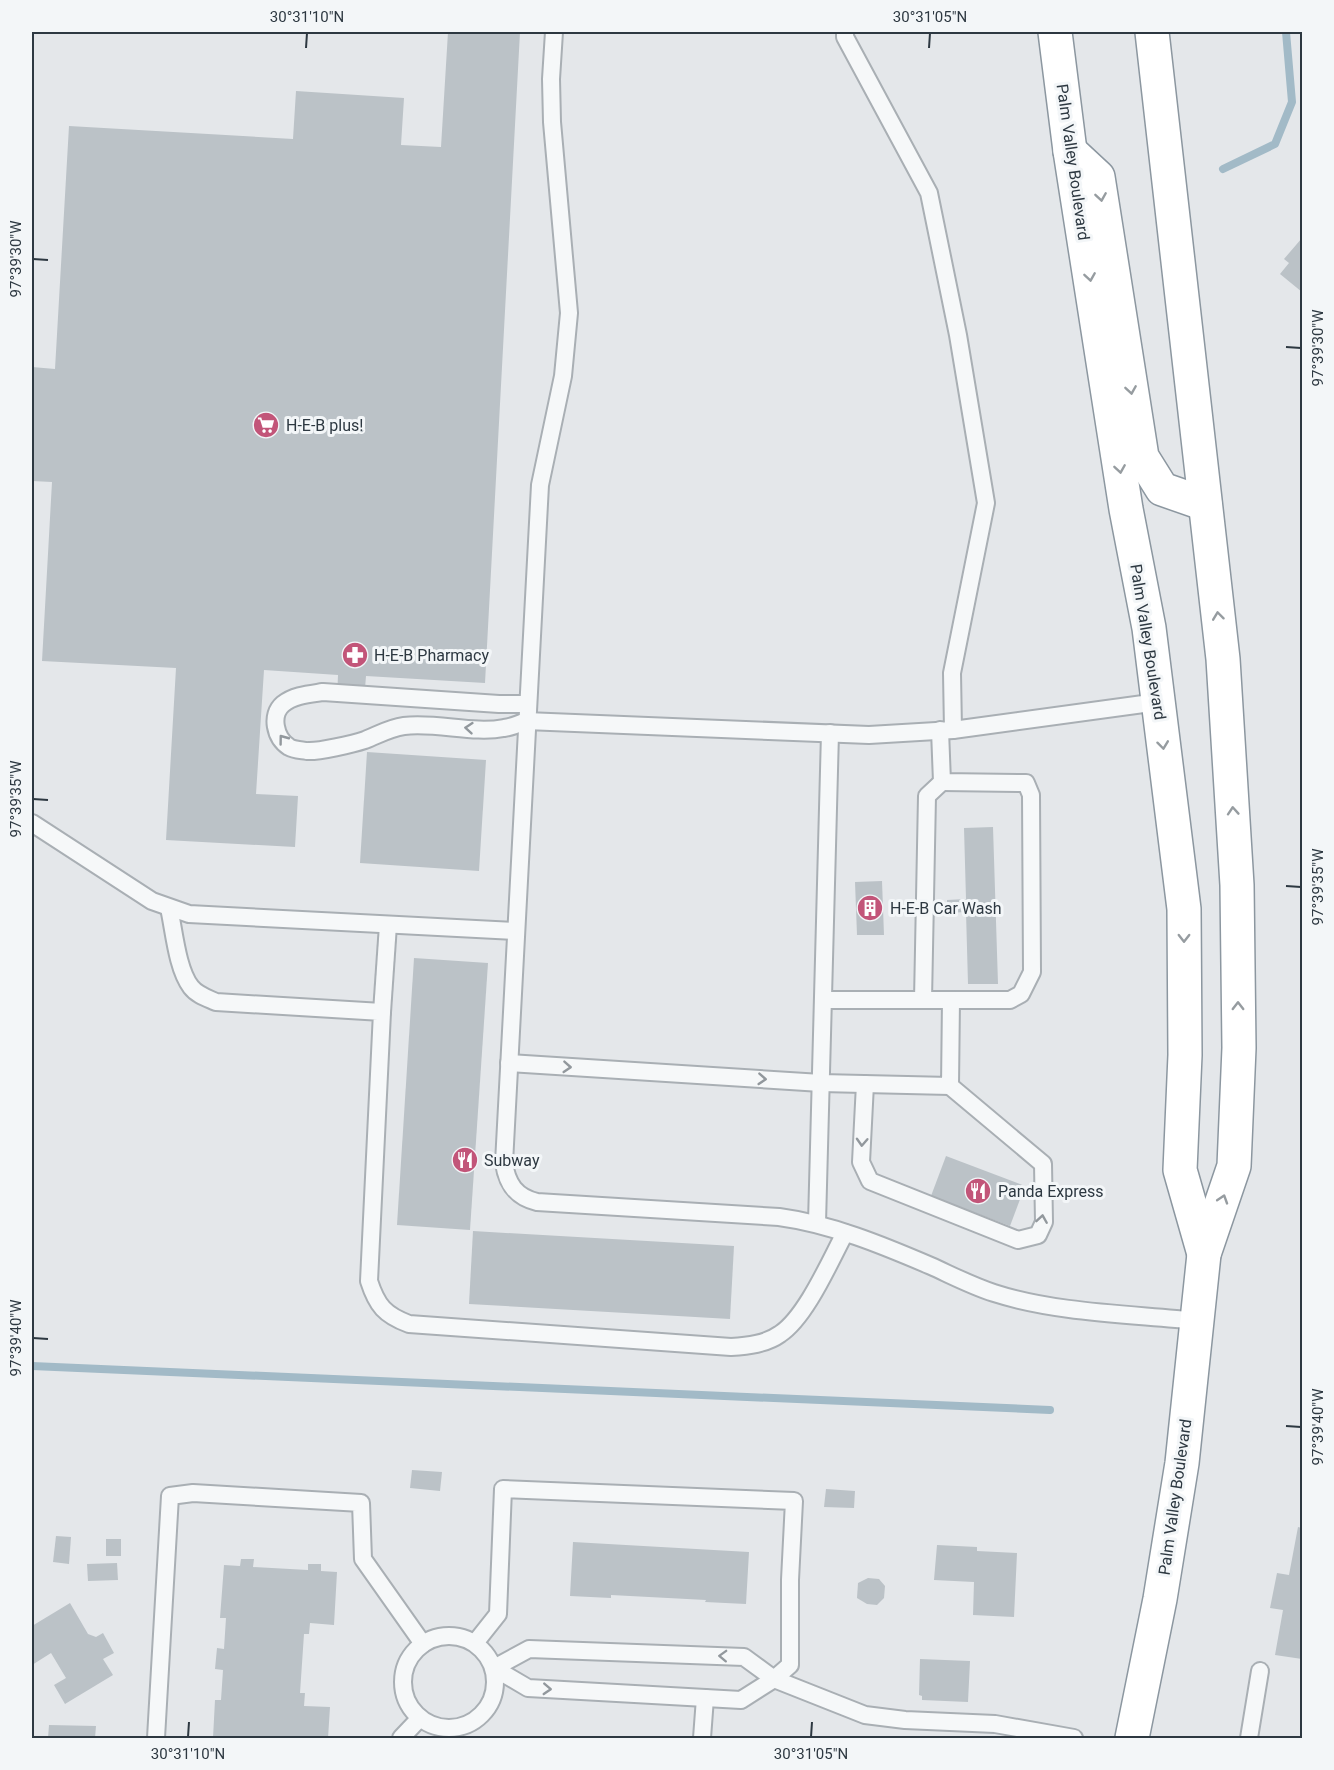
<svg xmlns="http://www.w3.org/2000/svg" width="1334" height="1770" font-family="Roboto,sans-serif">
<style>
.lines{fill:none;stroke-linecap:round;stroke-linejoin:round}
.stream{stroke:#a2bac7;stroke-width:8}
.building{fill:#bbc2c7}
.service-casing{stroke:#a9afb4;stroke-width:20}
.trunk-casing{stroke:#8c97a0;stroke-width:36}
.service{stroke:#f6f8f9;stroke-width:16}
.trunk{stroke:#fff;stroke-width:33}
.oneway{stroke:#969ca0}
.oneway2{stroke:#92989d}
.ticks{fill:none;stroke:#2d3841;stroke-width:2}
.labels{text-anchor:middle;dominant-baseline:central;stroke-width:6;stroke-linejoin:round;paint-order:stroke}
.street-label{font-size:16px;fill:#2d3841;stroke:#f3f6f8}
.poi-label{font-size:16px;fill:#2d3841;stroke:#f3f6f8;text-anchor:start}
.neatline{fill:none;stroke:#2d3841;stroke-width:2}
.ticks-label{font-size:15px;text-anchor:middle;fill:#2d3841}
</style>
<rect width="100%" height="100%" fill="#e4e7ea"/>
<g class="lines">
<g class="stream">
<path d="M1223 169 1275 144 1292 102 1286 32"/>
<path d="M32 1366 1050 1410"/>
</g>
</g>
<g class="building">
<path d="M448 32H520L485 683 366 676 364 701 337 699 338 675 264 670 256 794 298 796 295 847 166 840 176 668 42 661 52 482 32 481V367L55 369 69 126 293 139 296 91 404 98 401 145 441 147Z"/>
<path d="M1302 238V292L1280 274 1289 263 1284 259Z"/>
<path d="M367 752 486 760 479 871 360 863Z"/>
<path d="M993 827 998 984H968L966 912 947 913V900L966 899 964 828Z"/>
<path d="M882 881 884 935H857L855 882Z"/>
<path d="M414 958 488 963 470 1230 397 1225Z"/>
<path d="M946 1156 1025 1186 1010 1226 931 1196Z"/>
<path d="M473 1231 734 1246 730 1319 469 1304Z"/>
<path d="M412 1470 442 1472 440 1491 410 1488Z"/>
<path d="M826 1489 855 1491 854 1508 824 1507Z"/>
<path d="M1298 1527 1302 1528V1659L1275 1655 1283 1610 1270 1608 1277 1573 1289 1575Z"/>
<path d="M56 1536 71 1537 69 1564 53 1562Z"/>
<rect x="106" y="1539" width="15" height="17"/>
<path d="M573 1542 749 1552 746 1604 705 1602 706 1600 611 1595V1598L570 1596Z"/>
<path d="M937 1545 977 1547V1551L1017 1553 1014 1617 973 1615 974 1582 934 1580Z"/>
<path d="M241 1559H254L253 1567 308 1570V1564H321V1571L337 1572 334 1625 310 1623 309 1634H304L300 1693H305L304 1706 330 1707 328 1738H213L215 1700H221L223 1670 215 1669 217 1648 224 1649 226 1618H220L224 1565 240 1566Z"/>
<path d="M117 1563 118 1580 88 1581 87 1564Z"/>
<path d="M868 1578 879 1579 885 1586 884 1598 877 1605 867 1604 857 1598 858 1583Z"/>
<path d="M70 1603 88 1634 96 1637 103 1633 114 1653 103 1659 113 1675 65 1704 54 1685 66 1678 51 1653 32 1665V1626Z"/>
<path d="M920 1659 970 1661 968 1702 922 1700V1696L919 1695Z"/>
<path d="M49 1725 96 1726 95 1738H48Z"/>
</g>
<g class="lines">
<g class="service-casing">
<g id="service">
<path d="M554 32 551 79 552 122 569 313 563 376 540 485 504 1163C507 1184 516 1197 537 1202L779 1217C831 1224 882 1245 931 1266 951 1275 972 1286 994 1293 1056 1313 1131 1314 1197 1321"/>
<path d="M845 32V37L929 193 958 335 986 503 952 673 953 730"/>
<path d="M527 704H499L323 692C310 694 294 695 283 704 270 715 275 738 289 747 294 750 301 750 307 751 318 752 353 744 365 740 378 735 389 728 404 726 437 722 473 734 504 728 512 727 519 724 526 721L869 735 953 730 1158 702"/>
<path d="M940 730 942 782 1026 783 1031 795 1032 972 1021 994 1010 1000H951"/>
<path d="M32 823 152 901 189 914 515 931"/>
<path d="M169 908C174 930 177 969 191 987 197 995 207 998 216 1002L382 1012 369 1281C377 1306 385 1315 409 1324L731 1347C748 1346 766 1344 780 1334 806 1317 830 1261 845 1233"/>
<path d="M923 1000 927 796 942 782"/>
<path d="M382 1012 388 925"/>
<path d="M509 1063 821 1083 950 1086 951 1000H823"/>
<path d="M865 1084 861 1162 870 1181 1018 1240 1038 1235 1044 1222 1043 1164 950 1086"/>
<path d="M817 1223 830 733"/>
<circle cx="449" cy="1682" r="46"/>
<path d="M475 1643 498 1614 503 1489 794 1501 790 1580V1665L774 1679 741 1700 528 1688 494 1668"/>
<path d="M494 1668 529 1649 744 1657 774 1679 865 1715 905 1720 995 1724 1074 1738"/>
<path d="M156 1738 170 1496 193 1493 361 1503 363 1559 423 1644"/>
<path d="M401 1738 420 1718"/>
<path d="M702 1738 705 1698"/>
<path d="M1249 1738 1260 1671"/>
</g>
</g>
<g class="trunk-casing">
<g id="trunk">
<path d="M1055 32 1070 151 1126 509 1149 628 1184 909 1185 1055 1180 1170 1204 1254"/>
<path d="M1070 151 1098 177 1142 457 1162 489 1205 504"/>
<path d="M1132 1738 1160 1599 1182 1463 1204 1254 1234 1166 1239 1048 1237 885 1223 659 1152 32"/>
</g>
</g>
<use href="#service" class="service"/>
<use href="#trunk" class="trunk"/>
</g>
<defs><path id="oneway-chevron" d="M-2-3.5L2.5 0L-2 3.5" fill="none" stroke-width="1.6" stroke-linecap="round" stroke-linejoin="round" transform="scale(1.5)"/></defs>
<g class="oneway">
<use href="#oneway-chevron" transform="translate(1101 197) rotate(81)"/>
<use href="#oneway-chevron" transform="translate(1090 277) rotate(81)"/>
<use href="#oneway-chevron" transform="translate(1131 390) rotate(81)"/>
<use href="#oneway-chevron" transform="translate(1120 469) rotate(81)"/>
<use href="#oneway-chevron" transform="translate(1218 616) rotate(-97)"/>
<use href="#oneway-chevron" transform="translate(1163 745) rotate(83)"/>
<use href="#oneway-chevron" transform="translate(1233 811) rotate(-94)"/>
<use href="#oneway-chevron" transform="translate(1184 938) rotate(90)"/>
<use href="#oneway-chevron" transform="translate(1238 1006) rotate(-90)"/>
<use href="#oneway-chevron" transform="translate(1223 1199) rotate(-72)"/>
</g>
<g class="oneway2">
<use href="#oneway-chevron" transform="translate(469 728) rotate(-175)"/>
<use href="#oneway-chevron" transform="translate(283 739) rotate(-127)"/>
<use href="#oneway-chevron" transform="translate(567 1067) rotate(4)"/>
<use href="#oneway-chevron" transform="translate(762 1079) rotate(4)"/>
<use href="#oneway-chevron" transform="translate(862 1142) rotate(93)"/>
<use href="#oneway-chevron" transform="translate(1042 1219) rotate(-81)"/>
<use href="#oneway-chevron" transform="translate(723 1656) rotate(-178)"/>
<use href="#oneway-chevron" transform="translate(547 1689) rotate(3)"/>
</g>
<path class="ticks" d="M306 48 307 33M929 48 930 33M33 259 48 260M1286 347 1301 348M33 799 48 800M1286 886 1301 887M33 1338 48 1339M1286 1426 1301 1427M188 1737 189 1722M811 1737 812 1722"/>
<defs>
<g id="supermarket-disc" transform="scale(1.35)"><circle r="9.5" fill="#c25579" stroke="#f3f6f8"/><path d="M-6-5.5h2.5l.6 2H6L4.5 2H-2.5L-4.4-4H-6ZM-1.5 3.2a1.3 1.3 0 1 0 .1 0ZM3 3.2a1.3 1.3 0 1 0 .1 0Z" fill="#fff"/></g>
<g id="pharmacy-disc" transform="scale(1.35)"><circle r="9.5" fill="#c25579" stroke="#f3f6f8"/><path d="M-2-6h4v4h4v4h-4v4h-4v-4h-4v-4h4Z" fill="#fff"/></g>
<g id="building-disc" transform="scale(1.35)"><circle r="9.5" fill="#c25579" stroke="#f3f6f8"/><path d="M-4-6H4V6H1V3H-1V6H-4ZM-2.5-4.3h1.7v1.8h-1.7ZM.8-4.3h1.7v1.8H.8ZM-2.5-1h1.7V.8h-1.7ZM.8-1h1.7V.8H.8Z" fill="#fff"/></g>
<g id="restaurant-disc" transform="scale(1.35)"><circle r="9.5" fill="#c25579" stroke="#f3f6f8"/><path d="M-5-6h1v4h1v-4h1v4h1v-4h1v5L-1.5 .5V6h-2V.5L-5-1ZM5-6V6H3V1.5H1.5Q1.5-4 5-6Z" fill="#fff"/></g>
</defs>
<g fill-rule="evenodd">
<use href="#supermarket-disc" x="266" y="425"/>
<use href="#pharmacy-disc" x="355" y="655"/>
<use href="#building-disc" x="870" y="908"/>
<use href="#restaurant-disc" x="465" y="1160"/>
<use href="#restaurant-disc" x="978" y="1191"/>
</g>
<g class="labels">
<g class="street-label">
<text transform="translate(1073 162) rotate(82)">Palm Valley Boulevard</text>
<text transform="translate(1148 642) rotate(81)">Palm Valley Boulevard</text>
<text transform="translate(1175 1497) rotate(-82)">Palm Valley Boulevard</text>
</g>
<g class="poi-label">
<text x="286" y="425">H-E-B plus!</text>
<text x="374" y="655">H-E-B Pharmacy</text>
<text x="890" y="908">H-E-B Car Wash</text>
<text x="484" y="1160">Subway</text>
<text x="998" y="1191">Panda Express</text>
</g>
</g>
<rect width="1334" height="1770" fill="none" stroke="#f3f6f8" stroke-width="66"/>
<rect x="33" y="33" width="1268" height="1704" class="neatline"/>
<g class="ticks-label">
<text x="307" y="22">30°31'10"N</text>
<text x="930" y="22">30°31'05"N</text>
<text transform="translate(16 259) rotate(-90)" y="5">97°39'30"W</text>
<text transform="translate(1318 348) rotate(-90)" y="5">97°39'30"W</text>
<text transform="translate(16 799) rotate(-90)" y="5">97°39'35"W</text>
<text transform="translate(1318 887) rotate(-90)" y="5">97°39'35"W</text>
<text transform="translate(16 1338) rotate(-90)" y="5">97°39'40"W</text>
<text transform="translate(1318 1427) rotate(-90)" y="5">97°39'40"W</text>
<text x="188" y="1759">30°31'10"N</text>
<text x="811" y="1759">30°31'05"N</text>
</g>
</svg>
